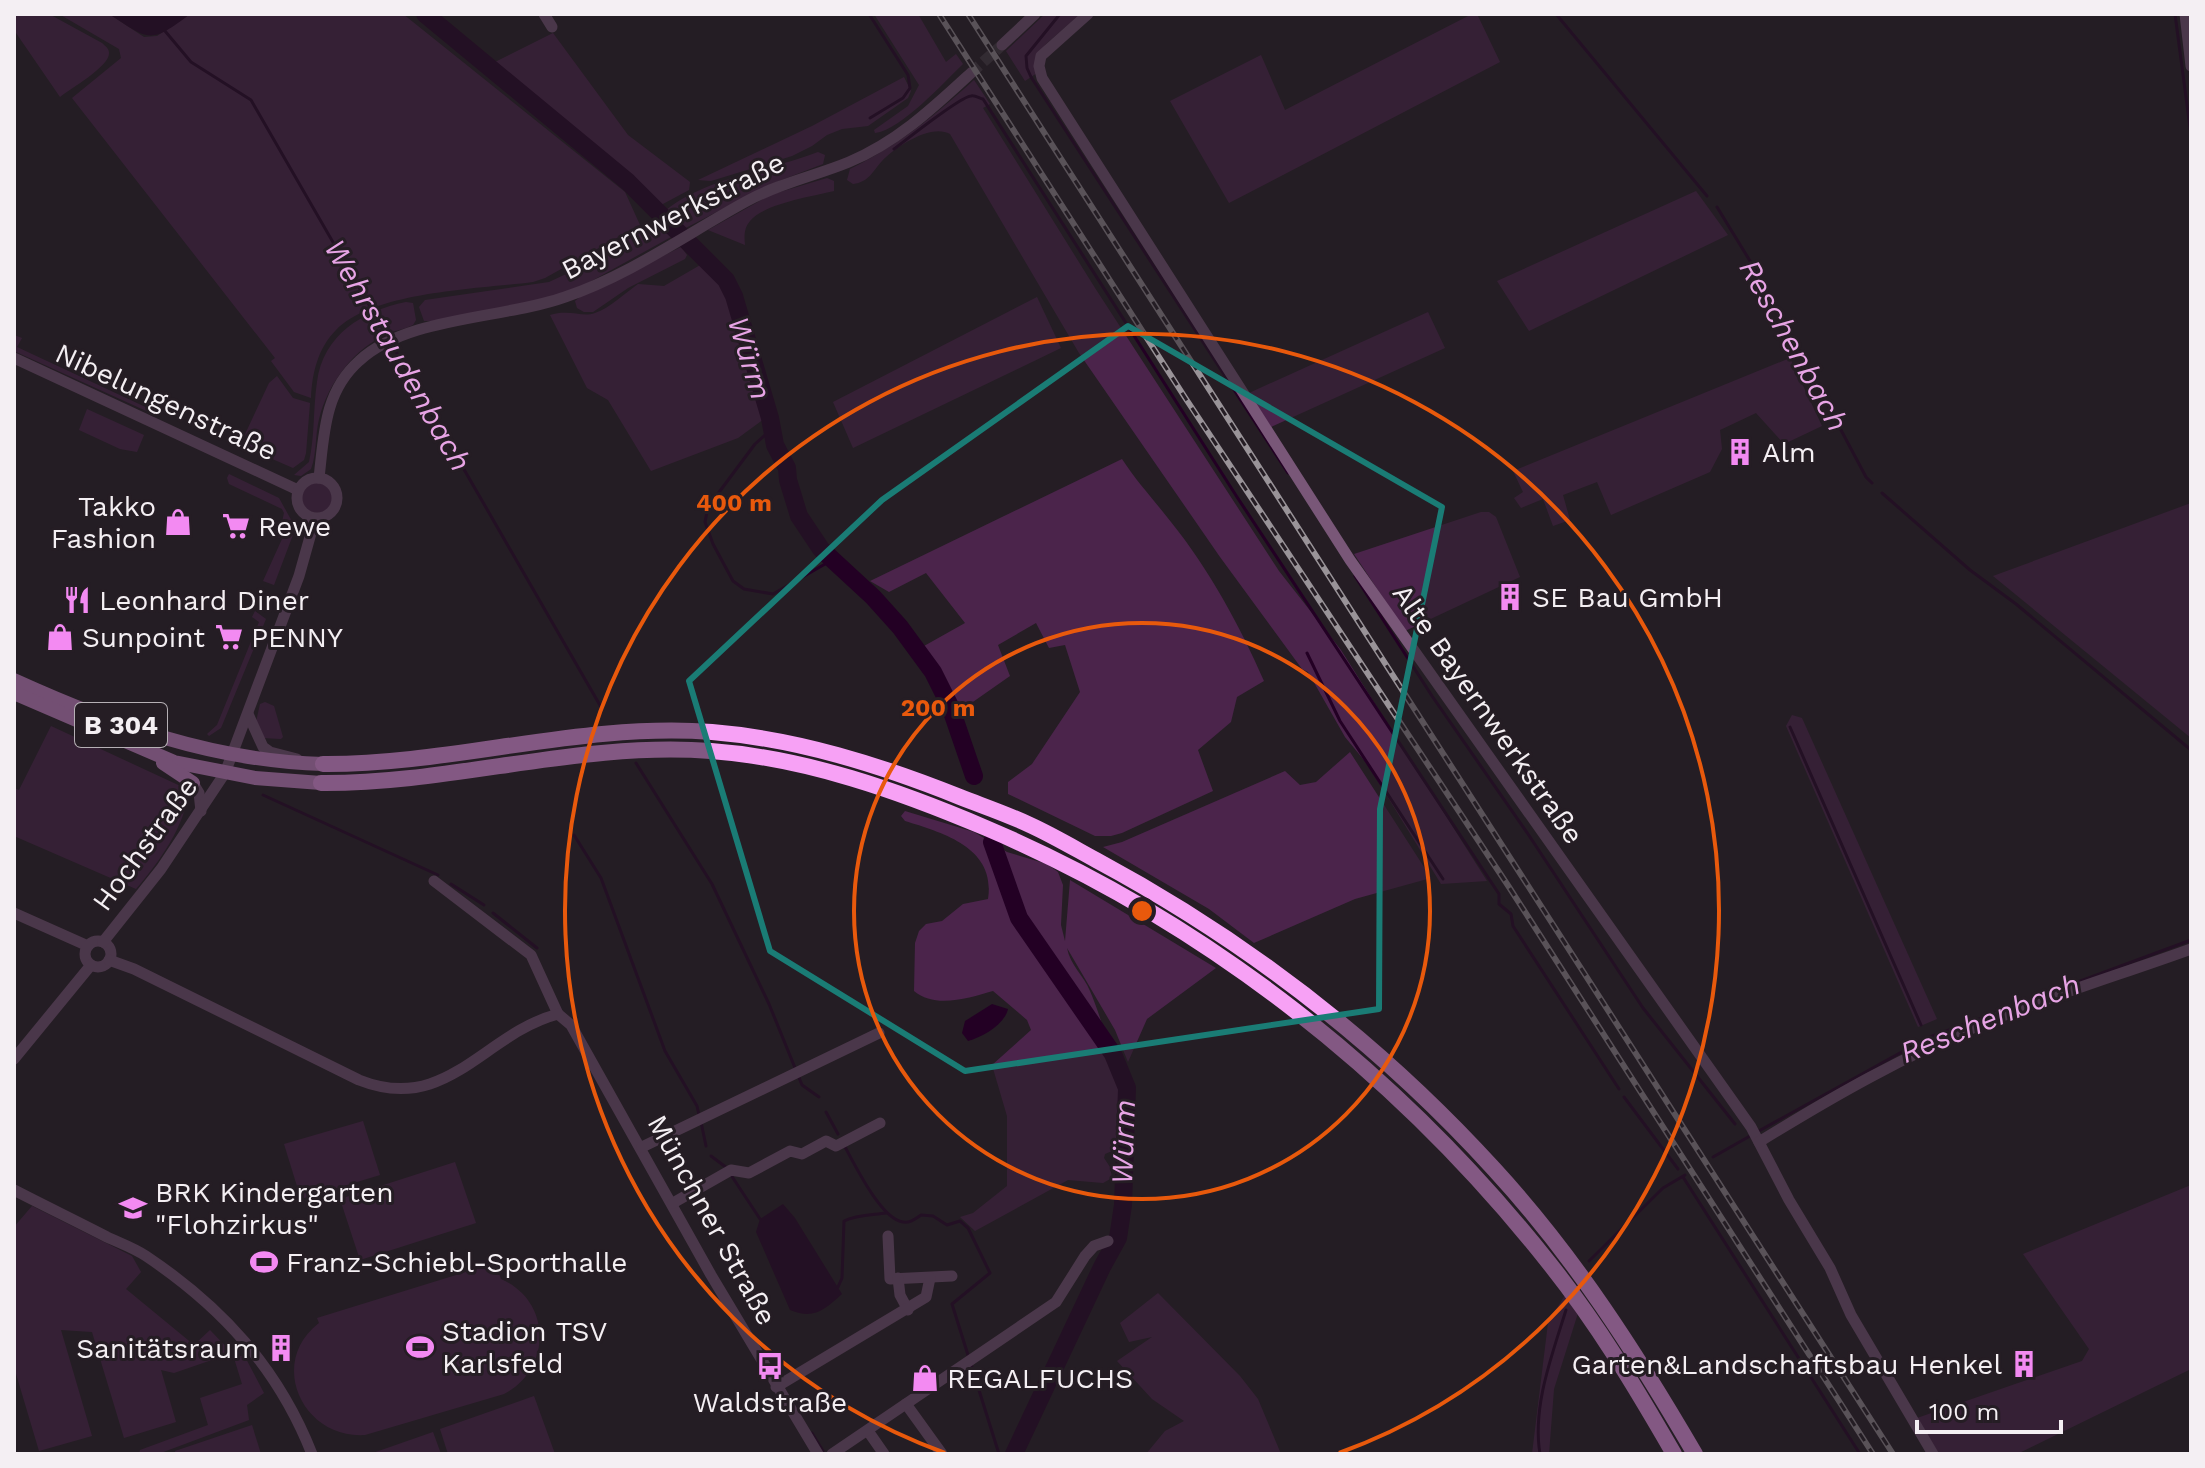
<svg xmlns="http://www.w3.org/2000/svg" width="2205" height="1468" font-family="'Work Sans',sans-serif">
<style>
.green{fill:#4b244b}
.water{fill:#230024}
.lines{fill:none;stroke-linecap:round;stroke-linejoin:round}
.stream{stroke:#230024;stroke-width:3}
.river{stroke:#230024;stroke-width:18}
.minor-tunnel{stroke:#443c43;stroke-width:11;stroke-dasharray:11 5.5;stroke-linecap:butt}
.minor{stroke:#795778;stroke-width:11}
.major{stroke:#d38cd2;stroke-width:14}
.highway{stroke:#f7a1f5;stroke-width:16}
.rail-casing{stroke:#999398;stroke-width:6}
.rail{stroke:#251d24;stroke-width:3;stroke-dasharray:9;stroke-linecap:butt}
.marked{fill:none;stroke:#1a7c75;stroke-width:6;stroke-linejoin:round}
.ring{fill:none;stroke:#e8590c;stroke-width:4}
.labels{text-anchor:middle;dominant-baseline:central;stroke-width:6;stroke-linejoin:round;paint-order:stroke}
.shield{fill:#251d24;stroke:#b6b0b5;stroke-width:2}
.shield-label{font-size:26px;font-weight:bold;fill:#f4eff3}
.street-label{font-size:28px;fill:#f4eff3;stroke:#251d24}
.poi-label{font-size:28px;fill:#f4eff3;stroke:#251d24;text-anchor:start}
.water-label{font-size:30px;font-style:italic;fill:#e7a4e5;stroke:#251d24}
.centre{fill:#e8590c;stroke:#251d24;stroke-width:4}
.ring-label{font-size:24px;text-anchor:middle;font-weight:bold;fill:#e8590c;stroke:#251d24;stroke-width:6;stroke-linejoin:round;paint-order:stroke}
</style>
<rect width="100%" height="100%" fill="#251d24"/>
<g class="green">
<path d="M14 14H49L102 43C105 46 109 48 109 53 110 66 70 89 60 97L14 30Z"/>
<path d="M59 14H109L144 37 157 36 190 14H403L625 192 640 225 545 278 533 282C481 289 374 291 336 330 318 348 312 373 311 398L294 392 271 361 275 358 72 98 121 58 119 49Z"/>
<path d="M874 14H918L946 62 956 54 963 64C944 82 901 130 875 133L874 130 908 106 919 85Z"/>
<path d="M1045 14H1080L1046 44 1037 56V73L1025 81 1006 51Z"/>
<path d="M1472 14H1477L1500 62 1229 203 1170 101 1261 55 1285 110Z"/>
<path d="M553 33 628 135 690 182 689 190 661 205 495 62Z"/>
<path d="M904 77 911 91 908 98 868 126 842 129 827 135 812 146 792 156 711 181 698 180 812 126Z"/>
<path d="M974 80 990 104 983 108 1095 288 1279 571 1341 650 1487 881 1441 884 1368 765 1345 737 1308 672 1302 669 1220 557 1079 353 950 134C931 123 895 147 882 161 872 172 869 182 853 184L847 180 850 169C902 143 930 119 974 80Z"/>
<path d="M818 152 825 155 823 164 771 184 674 234 656 220C690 180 770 171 818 152Z"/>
<path d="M827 178 834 181V191C813 196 763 204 750 221 744 228 744 236 745 245L708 230 770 195Z"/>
<path d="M1696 191 1728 235 1529 331 1497 281Z"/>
<path d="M650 225 657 226 671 237 577 289 551 297 441 321H424L419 307 425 300 549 282 577 269Z"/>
<path d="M681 247 687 255 685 259 628 288 593 312H584L577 308 575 301 580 297Z"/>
<path d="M702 264 721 284 734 314 764 419 738 438 651 471 608 400 587 388 550 315C570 309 582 318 595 313 610 308 625 293 638 284L664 286Z"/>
<path d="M1037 297 1061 348 853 448 833 402Z"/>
<path d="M406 302 413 303 416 320 413 325C405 329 397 330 389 333 354 348 328 383 319 419 315 435 317 453 311 469L301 476 294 475 309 462C315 436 313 409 317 382 323 335 362 311 406 302Z"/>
<path d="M1428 312 1445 348 1271 427 1249 393Z"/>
<path d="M14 335 22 338 17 347 154 411 153 414 14 351Z"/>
<path d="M1790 358 1822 426 1784 444 1756 413 1720 430 1722 449 1710 472 1611 515 1597 482 1563 495 1570 520 1553 526 1543 499 1521 508 1514 498 1523 492 1513 471Z"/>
<path d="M277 376 293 398 310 403 306 453 304 460 293 468 240 445 269 383Z"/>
<path d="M87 409 144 435 137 452 120 449 79 430Z"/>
<path d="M1122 459C1137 482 1154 500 1171 522 1209 569 1240 626 1264 681L1237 697 1231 722 1198 750 1213 791 1122 833 1111 836H1095L1008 794V782L1032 764 1080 692 1065 645 1049 648 1036 623 998 645 1010 676 960 711 924 646 965 623 926 573 889 592 870 581Z"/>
<path d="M229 474 279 498 294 525V532L274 585 263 581 282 539 275 536 283 537 288 525 282 522 284 513 282 509 229 484 227 478Z"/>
<circle cx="317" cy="498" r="15"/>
<path d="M2191 503V738L1993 576Z"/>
<path d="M1481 512H1489L1496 517 1520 577 1405 631 1354 554Z"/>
<path d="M255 611 266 619 221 728 209 736 207 734 217 725 259 622 252 617Z"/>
<path d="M265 702 274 706 283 737 281 739 263 738 256 722 260 704Z"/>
<path d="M1792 715 1802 718 1937 1019 1918 1027 1786 726Z"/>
<path d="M51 726 189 790C185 826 160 861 136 889L14 836V788L19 790Z"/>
<path d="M1350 752 1431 878 1355 899 1254 943 1209 909 1103 847 1122 842 1285 771 1300 785 1316 782Z"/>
<path d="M905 811 974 832 1007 852 1047 864 1058 872 1063 885 1061 925 1065 941 1070 880 1216 968 1147 1019 1128 1062 1115 1030 1067 948C1070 965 1084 976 1090 991 1105 1026 1130 1112 1119 1148L1105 1154 1104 1158 1110 1167 1112 1178 1103 1183 1068 1180 975 1231 960 1217 973 1213 1007 1186V1116L992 1065 1031 1030 1027 1020 993 991C969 998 935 1009 914 991L915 943 919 931 926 924 942 921 963 904 988 899C996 848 944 833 905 821L901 816Z"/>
<path d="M363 1121 380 1175 301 1199 284 1144Z"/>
<path d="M455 1162 476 1223 360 1260 340 1199Z"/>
<path d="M2191 1185V1369L2017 1454H1939L1917 1418 2082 1361 2089 1349 2023 1254Z"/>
<path d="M32 1206 132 1256 141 1272 126 1289 194 1345 210 1330 232 1353 174 1373 161 1370 176 1422 124 1438 92 1332 61 1330 92 1436 39 1451 14 1367V1227Z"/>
<path d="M495 1263 501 1279C552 1301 552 1369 504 1394L365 1435C303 1439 267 1363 319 1323L317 1318Z"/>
<path d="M1158 1293 1240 1376 1258 1399 1281 1454H1146L1165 1431 1184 1421 1152 1399 1117 1361 1152 1337 1129 1342 1120 1323Z"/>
<path d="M1565 1295 1578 1313 1554 1389 1549 1454H1532L1548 1323Z"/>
<path d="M244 1355 264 1393 247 1405 249 1420 158 1454H139L140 1450 208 1425 200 1398 242 1384 234 1358Z"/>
<path d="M534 1396 555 1454H448L440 1429Z"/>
<path d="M252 1425 261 1454H176L175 1451Z"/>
<path d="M433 1432 441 1454H370Z"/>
</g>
<g class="water">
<path d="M109 14H190C150 45 149 40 109 14Z"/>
<path d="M992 1004 1008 1009C1005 1024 983 1037 968 1041L962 1033 965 1021Z"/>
<path d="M783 1204 795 1218 842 1294C824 1310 814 1320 790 1310L756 1232 760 1219Z"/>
</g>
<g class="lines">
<g class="stream">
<path d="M869 14 908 75 910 88 903 98 870 118"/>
<path d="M1060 14 1026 56 1027 68 1031 77 1288 473"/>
<path d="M1556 14 1707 196"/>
<path d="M2175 14 2191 135"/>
<path d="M165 31 191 62 251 100 601 707"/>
<path d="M894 149C906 140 961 96 971 96 975 95 979 98 983 99L1237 497 1499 894V904L1511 914 1513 926 1619 1089"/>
<path d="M1717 207 1758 274 1866 477 1872 483"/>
<path d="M772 429 755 444 708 507 705 522 713 544 733 581 744 589 773 594 832 560"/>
<path d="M1882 493 1970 570 2016 604 2191 750"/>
<path d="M1355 576 1432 696 1528 834 1643 1008 1735 1124"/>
<path d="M1307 653 1340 721 1443 879"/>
<path d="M1790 727 1921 1025"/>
<path d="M636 763 712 884 769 1004 802 1085 819 1097"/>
<path d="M263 795 438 875"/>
<path d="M574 835 601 878 665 1051 697 1106 699 1115"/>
<path d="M451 884 484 905"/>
<path d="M493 913 537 948"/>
<path d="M2067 986 2191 940"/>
<path d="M1624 1097 1678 1169"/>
<path d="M826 1112 838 1134"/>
<path d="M701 1122 706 1146"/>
<path d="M1757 1132 1927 1038 2004 1010"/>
<path d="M844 1145C855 1165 881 1219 903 1222 910 1223 915 1219 921 1215L933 1216 947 1225 960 1221 968 1228 990 1273 952 1304 999 1454"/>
<path d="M711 1156 727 1168"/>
<path d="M1713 1157 1750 1136"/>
<path d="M731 1175 760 1219"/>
<path d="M1683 1177 1860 1454"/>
<path d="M1589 1261 1663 1188 1685 1175"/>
<path d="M838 1287 842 1278 844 1221C856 1215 872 1215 886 1213"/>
<path d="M812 1433 823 1451"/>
<path d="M1540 1454C1532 1407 1552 1355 1566 1310"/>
</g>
<g class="river">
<path d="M425 14 628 182 726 280 734 296 770 418 775 445 787 468 788 480 799 516 821 549 873 597 900 627 933 672 950 706 974 776"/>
<path d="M992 842 1019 918 1113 1054 1127 1088 1123 1205 1118 1238 1102 1267 1014 1454"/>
</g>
<path class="minor-tunnel" d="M971 73 1002 45"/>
<g class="minor">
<path d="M544 14 552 27"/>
<path d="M1088 14 1041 56 1039 66 1042 78 1350 560 1751 1127 1789 1200 1830 1268 1851 1315 1933 1454"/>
<path d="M2185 14 2191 66"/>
<path d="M1002 45 1035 14"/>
<path d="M14 358 298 490"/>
<circle cx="317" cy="498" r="20"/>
<path d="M319 478C324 435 324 392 359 361 407 316 504 319 565 297 630 275 688 233 747 201 780 183 815 176 849 162 897 142 933 108 971 73"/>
<path d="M248 714 263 747 270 752 297 759"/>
<path d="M193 783 199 793 201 811"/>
<path d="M434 881 531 955 558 1014"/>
<path d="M14 913 88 946"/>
<circle cx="98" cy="954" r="13"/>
<path d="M103 942 161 869 225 773 299 576 315 519"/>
<path d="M109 960 134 969 359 1080C447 1115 483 1034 558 1014L571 1025 711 1275 818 1454"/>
<path d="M14 1059 91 965"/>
<path d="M1759 1142C1832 1097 1905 1055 1985 1023 2052 995 2122 974 2191 949"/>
<path d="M642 1147 879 1033"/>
<path d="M14 1190C45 1206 76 1221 107 1237 120 1243 134 1248 146 1256 222 1307 278 1368 312 1454"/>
<path d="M673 1203 731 1170 749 1173 790 1151 802 1154 826 1141 836 1146 880 1123"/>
<path d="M888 1236 890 1279 952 1276"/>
<path d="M898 1278 900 1295 908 1310"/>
<path d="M776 1387 926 1297 930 1278"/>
<path d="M906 1404 942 1454"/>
<path d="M868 1431 884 1454"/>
<path d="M832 1454 1056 1302 1085 1256 1094 1246 1108 1241"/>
</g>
<g class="major">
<path d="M14 680C113 725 213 761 323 764"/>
<path d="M14 693 174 762 255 778 321 783"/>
<path d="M163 763 193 783"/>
</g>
<g class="highway">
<path d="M323 764C453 765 581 722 712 732 797 739 880 765 960 797 983 806 1007 814 1030 825 1052 835 1074 848 1096 860 1245 940 1380 1044 1494 1169 1574 1256 1636 1353 1695 1454"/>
<path d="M321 783C453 784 580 741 711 751 806 758 899 791 986 828 1207 922 1400 1075 1549 1263 1597 1323 1636 1388 1674 1454"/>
</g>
<g class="rail-casing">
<g id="rail">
<path d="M939 14 1186 399 1509 887 1873 1454"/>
<path d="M968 14 1893 1454"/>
</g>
</g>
<use href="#rail" class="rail"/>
</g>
<path d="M0 0H2205V1468H0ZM1128 326 1442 507 1380 809 1379 1009 965 1071 770 951 689 681 882 500Z" fill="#251d24" fill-opacity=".55" fill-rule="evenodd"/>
<path class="marked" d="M1128 326 1442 507 1380 809 1379 1009 965 1071 770 951 689 681 882 500Z"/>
<g class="ring">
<circle cx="1142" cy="911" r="288"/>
<path d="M945 1453A577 577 0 1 1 1339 1453"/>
</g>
<defs>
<g id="building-bare" transform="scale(2.16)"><path d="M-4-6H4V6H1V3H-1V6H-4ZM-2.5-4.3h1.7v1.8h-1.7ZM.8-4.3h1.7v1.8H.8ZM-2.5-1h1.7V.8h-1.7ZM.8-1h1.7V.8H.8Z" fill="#f38af2" stroke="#251d24" stroke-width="2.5" paint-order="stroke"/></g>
<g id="shop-bare" transform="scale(2.16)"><path d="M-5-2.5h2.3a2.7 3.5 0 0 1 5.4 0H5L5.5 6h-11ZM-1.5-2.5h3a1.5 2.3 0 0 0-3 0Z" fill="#f38af2" stroke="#251d24" stroke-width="2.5" paint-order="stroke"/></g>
<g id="supermarket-bare" transform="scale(2.16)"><path d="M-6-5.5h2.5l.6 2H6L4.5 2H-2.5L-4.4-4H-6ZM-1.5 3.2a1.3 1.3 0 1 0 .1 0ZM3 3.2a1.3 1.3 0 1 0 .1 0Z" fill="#f38af2" stroke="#251d24" stroke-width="2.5" paint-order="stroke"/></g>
<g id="restaurant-bare" transform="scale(2.16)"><path d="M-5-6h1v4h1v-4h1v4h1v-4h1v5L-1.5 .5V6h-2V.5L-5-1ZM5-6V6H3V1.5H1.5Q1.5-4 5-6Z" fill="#f38af2" stroke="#251d24" stroke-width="2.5" paint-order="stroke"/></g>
<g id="school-bare" transform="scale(2.16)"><path d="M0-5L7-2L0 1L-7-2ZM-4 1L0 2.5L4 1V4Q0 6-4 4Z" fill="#f38af2" stroke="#251d24" stroke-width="2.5" paint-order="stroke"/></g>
<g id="stadium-bare" transform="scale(2.16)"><path d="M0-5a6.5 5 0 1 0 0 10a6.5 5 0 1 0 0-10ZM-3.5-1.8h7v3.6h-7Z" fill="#f38af2" stroke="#251d24" stroke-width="2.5" paint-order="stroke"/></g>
<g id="bus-bare" transform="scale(2.16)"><path d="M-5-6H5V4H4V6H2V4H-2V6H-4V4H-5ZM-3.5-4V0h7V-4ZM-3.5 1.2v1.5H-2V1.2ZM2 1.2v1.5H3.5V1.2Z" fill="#f38af2" stroke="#251d24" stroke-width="2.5" paint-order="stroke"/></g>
</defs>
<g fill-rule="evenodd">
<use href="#building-bare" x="1740" y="452"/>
<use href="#shop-bare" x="178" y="522"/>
<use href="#supermarket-bare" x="236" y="526"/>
<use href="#building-bare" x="1510" y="597"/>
<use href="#restaurant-bare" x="77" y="600"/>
<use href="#shop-bare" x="60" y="637"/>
<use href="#supermarket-bare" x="229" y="637"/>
<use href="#school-bare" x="133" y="1208"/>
<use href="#stadium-bare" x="264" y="1262"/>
<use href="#stadium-bare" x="420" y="1347"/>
<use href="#building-bare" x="281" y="1348"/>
<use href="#building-bare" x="2024" y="1364"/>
<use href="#bus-bare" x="770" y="1366"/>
<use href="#shop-bare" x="925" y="1378"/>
</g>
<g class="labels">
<rect class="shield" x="75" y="703" width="92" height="44" rx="6"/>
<g class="shield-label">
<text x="121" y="725">B 304</text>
</g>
<g class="street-label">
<text transform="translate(673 216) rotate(-27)">Bayernwerkstraße</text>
<text transform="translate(166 402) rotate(25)">Nibelungenstraße</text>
<text transform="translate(1488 714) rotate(55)">Alte Bayernwerkstraße</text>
<text transform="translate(145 844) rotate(-54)">Hochstraße</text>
<text transform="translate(712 1220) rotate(61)">Münchner Straße</text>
</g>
<g class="poi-label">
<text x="1762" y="452">Alm</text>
<text x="156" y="506" text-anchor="end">Takko<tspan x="156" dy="32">Fashion</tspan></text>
<text x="258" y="526">Rewe</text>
<text x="1532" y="597">SE Bau GmbH</text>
<text x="99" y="600">Leonhard Diner</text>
<text x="82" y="637">Sunpoint</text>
<text x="251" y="637">PENNY</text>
<text x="155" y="1192">BRK Kindergarten<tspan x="155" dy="32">"Flohzirkus"</tspan></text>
<text x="286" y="1262">Franz-Schiebl-Sporthalle</text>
<text x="442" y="1331">Stadion TSV<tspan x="442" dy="32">Karlsfeld</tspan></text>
<text x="259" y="1348" text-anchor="end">Sanitätsraum</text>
<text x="2002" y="1364" text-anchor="end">Garten&amp;Landschaftsbau Henkel</text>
<text x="947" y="1378">REGALFUCHS</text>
<text x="770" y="1402" text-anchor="middle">Waldstraße</text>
</g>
<g class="water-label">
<text transform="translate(1794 345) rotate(61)">Reschenbach</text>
<text transform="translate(398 355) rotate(60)">Wehrstaudenbach</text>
<text transform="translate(750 358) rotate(73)">Würm</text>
<text transform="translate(1990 1018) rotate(-22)">Reschenbach</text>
<text transform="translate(1123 1142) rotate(-88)">Würm</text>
</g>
</g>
<circle cx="1142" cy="911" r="12" class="centre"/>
<g class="ring-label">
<text x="734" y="511">400 m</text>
<text x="938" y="716">200 m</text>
</g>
<rect width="2205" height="1468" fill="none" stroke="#f4eff3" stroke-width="32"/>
<path d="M1917 1420v12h144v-12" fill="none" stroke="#f4eff3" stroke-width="4"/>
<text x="1929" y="1420" font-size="24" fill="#f4eff3" stroke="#251d24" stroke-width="6" paint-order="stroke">100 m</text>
</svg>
